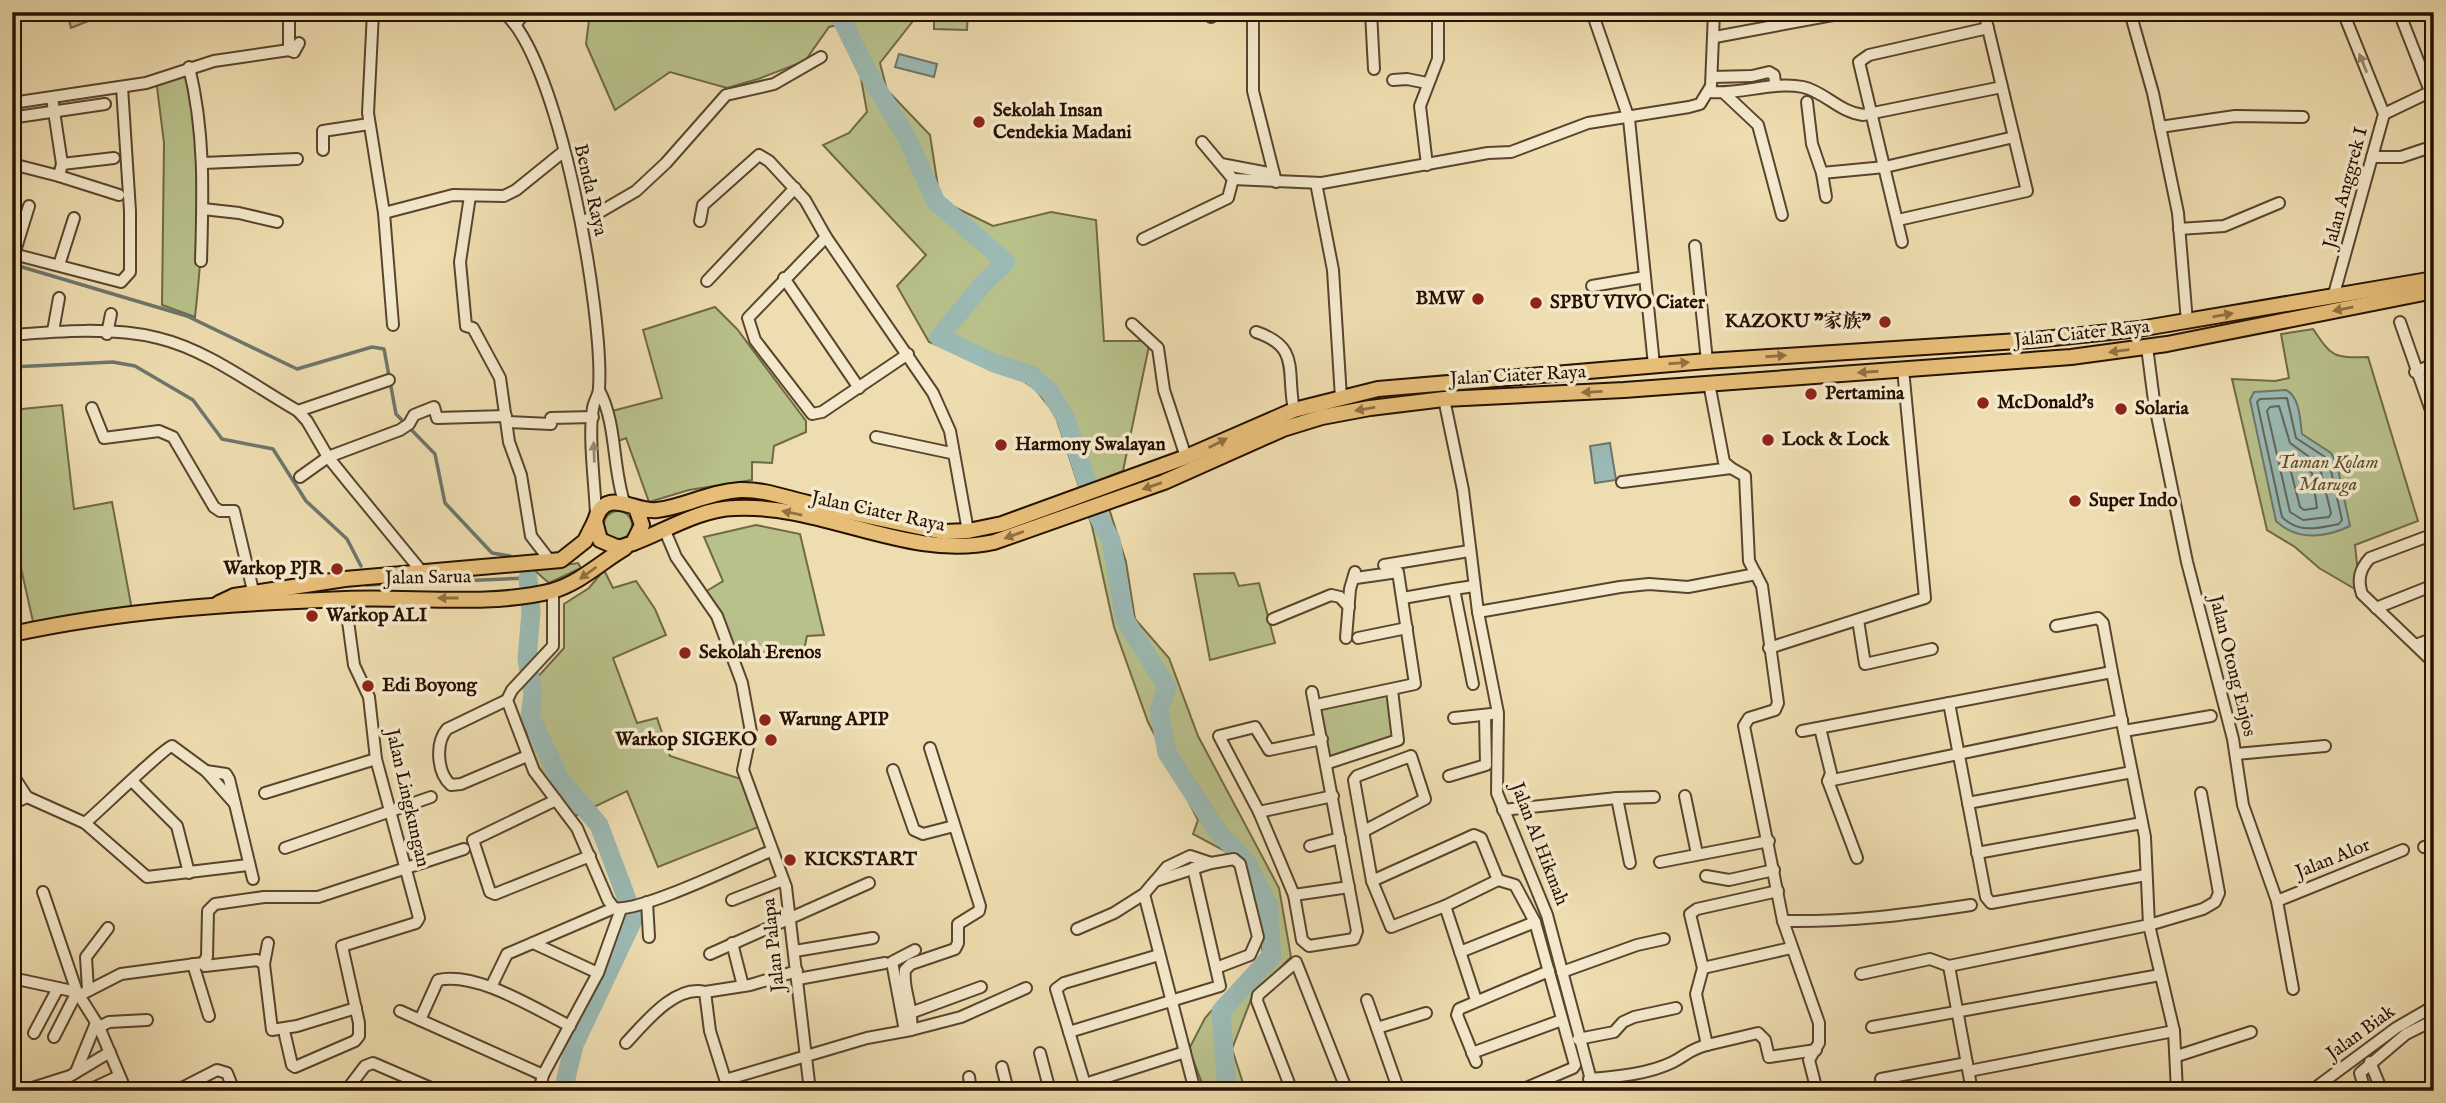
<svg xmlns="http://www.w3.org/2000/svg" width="2446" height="1103" font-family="'IM FELL English','Noto Serif SC',serif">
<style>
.green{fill:#b9c18b;stroke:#706946;stroke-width:2}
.water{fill:#9bbab4;stroke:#6d766c;stroke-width:2}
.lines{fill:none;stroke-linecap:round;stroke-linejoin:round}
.shore{stroke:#61665a;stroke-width:2}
.stream{stroke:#6d766c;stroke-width:3.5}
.river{stroke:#9bbab4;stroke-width:19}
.minor-casing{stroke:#59442d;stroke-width:14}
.major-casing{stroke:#271101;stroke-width:18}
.minor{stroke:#f4e9cc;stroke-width:10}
.major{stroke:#e7be78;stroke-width:14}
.oneway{fill:#988871}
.oneway2{fill:#917042}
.poi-dot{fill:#8f2418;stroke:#f4e9cc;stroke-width:2.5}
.labels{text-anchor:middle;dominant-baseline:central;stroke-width:7;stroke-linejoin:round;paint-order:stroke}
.poi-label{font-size:19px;font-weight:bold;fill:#271101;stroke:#f4e9cc;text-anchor:start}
.street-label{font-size:19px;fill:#271101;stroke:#f4e9cc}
.park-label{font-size:19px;font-style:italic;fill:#5a4f31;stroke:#f4e9cc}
</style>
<rect width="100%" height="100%" fill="#eeddb0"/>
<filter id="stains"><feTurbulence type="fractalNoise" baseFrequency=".00286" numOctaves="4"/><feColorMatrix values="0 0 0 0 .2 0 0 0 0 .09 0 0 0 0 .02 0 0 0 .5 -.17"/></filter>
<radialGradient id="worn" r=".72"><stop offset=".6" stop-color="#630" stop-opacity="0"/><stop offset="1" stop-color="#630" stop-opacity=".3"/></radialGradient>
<g class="green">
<path d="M67 12H111L71 28Z"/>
<path d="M590 12H920L880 63 887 90 930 135 940 200 993 226 1051 212 1096 220 1104 341H1150L1123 471 1100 480 1126 562 1135 619 1169 658 1198 736 1279 888 1291 957 1252 997 1232 1049 1243 1083 1251 1091H1205L1189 1049 1205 1018 1263 953 1248 884 1225 851 1193 834 1198 820 1148 722 1114 627 1092 526 1055 414 1035 389 1013 374 929 342 897 286 926 255 823 145 849 133 867 112 851 22 829 27 805 61 758 79 727 88 670 72 615 110 586 44Z"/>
<path d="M934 12H968L967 30 934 29Z"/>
<path d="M189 67C209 147 204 235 195 317L162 305 164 143 156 79Z"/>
<path d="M715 307 737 329 806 421V432L774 446 772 463 752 462V480L689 490 649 502 626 438 616 442 612 411 662 398 643 330Z"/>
<path d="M2313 329C2332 357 2333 358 2368 357L2418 521 2355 545 2360 592 2319 568 2295 547 2267 530 2232 379 2275 381 2289 378 2281 334Z"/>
<path d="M62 405 74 509 112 502 132 610 34 626 12 528V410Z"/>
<circle cx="618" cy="525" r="14"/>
<path d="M756 525 800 534 824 635 807 636 802 659 732 646 705 592 723 581 704 537Z"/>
<path d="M578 563 581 568 549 583 534 570Z"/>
<path d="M604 570 613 588 636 581 655 609 666 635 613 658 637 723 657 718 670 756 747 781 761 826 658 867 627 791 571 818 542 790 522 717 534 681 564 648V604L589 588Z"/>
<path d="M1234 573 1239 586 1259 583 1275 643 1210 660 1194 574Z"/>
<path d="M1392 690 1400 737 1328 763 1315 702Z"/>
</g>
<g class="water">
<path d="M899 54 937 64 934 77 895 67Z"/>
<path d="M2286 390C2300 397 2300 420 2302 434L2331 453 2337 464 2350 526C2325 538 2297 541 2276 521L2250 400 2254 392Z"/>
<path d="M1610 443 1616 480 1595 483 1590 446Z"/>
</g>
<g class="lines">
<g class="shore">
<path d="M2287 398 2296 438 2325 457 2330 466 2342 520 2339 524C2318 528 2299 534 2282 517L2257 402 2260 399Z"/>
<path d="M2279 406 2290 443 2319 464 2331 513 2329 517 2303 520 2290 512 2267 411 2270 407Z"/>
<path d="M2291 460 2312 473 2317 508 2304 510 2300 507 2289 464Z"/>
</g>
<g class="stream">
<path d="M12 264 187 316 297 369 372 347 384 349 396 414 435 454 445 503 492 553 510 556 514 560"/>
<path d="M12 367 113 362 135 366 193 400 222 439 273 449 306 501 347 539 361 566"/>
<path d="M521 569 528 578"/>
<path d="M366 585 528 578"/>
</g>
<g class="river">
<path d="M838 12 869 75 907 138 936 202 1006 262 984 283 939 337 994 363 1031 375 1050 392 1066 419 1098 516 1111 540 1125 620 1167 687 1159 711 1167 753 1218 832 1246 861 1268 905 1272 956 1221 1011 1227 1089 1230 1091"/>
<path d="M528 578 531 611 527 659 533 694 530 716 561 781 599 825 634 918 574 1045 563 1091"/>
</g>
<g class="minor-casing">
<g id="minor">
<path d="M373 12 368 113 384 213 393 325"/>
<path d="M503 12C559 56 604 315 599 388 599 395 594 401 593 408 588 436 595 485 596 515"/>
<path d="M1253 12V91L1276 182"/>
<path d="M1371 12 1374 69"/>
<path d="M1592 12 1629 119 1654 365"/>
<path d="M2130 12 2153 93 2178 213 2187 322"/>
<path d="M2399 12 2430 91"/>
<path d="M1211 17 1218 12"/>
<path d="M516 24 525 12"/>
<path d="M1715 37 1849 12"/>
<path d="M289 50 294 52 299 43"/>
<path d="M189 67C205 132 203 194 201 261"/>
<path d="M1712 77 1752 76 1769 72 1774 75 1775 82"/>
<path d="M1393 80 1407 79 1427 83"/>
<path d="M1709 92C1740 95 1773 81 1803 87 1825 92 1839 112 1863 115L2002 87"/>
<path d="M1725 94 1758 125 1782 215"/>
<path d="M1807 102 1812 144 1822 173 1885 167 2014 137"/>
<path d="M12 103 146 83 214 61 289 50V12"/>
<path d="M2384 114 2434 90"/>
<path d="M17 117 105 104"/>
<path d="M2160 127 2235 116 2303 117"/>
<path d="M1202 142 1233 179 1322 183 1488 153 1511 152 1588 123 1689 107 1700 104 1711 86 1714 12"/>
<path d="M323 150V131L369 124"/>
<path d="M2372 157H2401L2434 146"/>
<path d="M203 163 297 159"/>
<path d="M12 164 59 176 62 164 52 98"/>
<path d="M62 164 114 158"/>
<path d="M1221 164 1274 174"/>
<path d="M1427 165 1420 106 1438 59V12"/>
<path d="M1822 173 1826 197"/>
<path d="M59 176 119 195"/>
<path d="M1316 183 1333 270 1341 398"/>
<path d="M470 196 460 262 466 326 473 328 500 378 509 442 521 475 531 536 551 562"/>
<path d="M29 206 16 248 17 255 121 282 130 272V211L122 87"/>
<path d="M203 209 239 213 277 222"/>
<path d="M384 213 453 195 504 196 516 190 563 152"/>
<path d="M1898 220 2027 191 1985 16"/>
<path d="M700 221 703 205 759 155 769 161 805 200 826 237 933 393 950 431 968 531"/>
<path d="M581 223 636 191 666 163 726 95 774 84 821 57"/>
<path d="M2179 229 2224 226 2279 203"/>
<path d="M826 237 748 318 755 340 812 414 822 412 908 354"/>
<path d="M1143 239 1228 198 1233 179"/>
<path d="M1902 242 1859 62 1869 55 1988 28"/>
<path d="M1695 246 1707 361"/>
<path d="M59 265 74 218"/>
<path d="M784 278 859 388"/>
<path d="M707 281 795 188"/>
<path d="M1592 286 1645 277"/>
<path d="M2334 294 2384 114 2343 12"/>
<path d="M2400 322 2434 419"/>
<path d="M1132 324 1158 348 1164 390 1186 457"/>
<path d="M53 331 59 298"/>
<path d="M1256 332C1301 347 1286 371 1294 410"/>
<path d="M107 334 111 314"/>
<path d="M12 335C59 331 113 327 158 338 208 350 254 386 298 411L307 421 328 457 349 483 422 572"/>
<path d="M2147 347 2154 401 2187 562 2233 739 2243 805 2277 901 2293 989"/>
<path d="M2415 372 2434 364"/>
<path d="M1709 383 1724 462 1731 468"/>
<path d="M599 390C617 424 612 465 624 502"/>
<path d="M1444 399 1463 490 1478 612 1498 713 1497 793 1547 915 1594 1091"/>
<path d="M92 408 104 438 159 431 173 437 214 507 220 511H234L255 599"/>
<path d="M298 411 389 380"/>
<path d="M507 422 551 424V418L593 417"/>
<path d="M876 437 951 453"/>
<path d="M300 477 328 457 400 430 409 424 414 415 434 407 437 418 506 416"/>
<path d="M1622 482 1731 468 1745 476 1749 561 1762 586 1778 703 1775 710 1749 718 1744 726 1783 921 1819 1023V1043L1809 1060 1817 1091"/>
<path d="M665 531 676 557 717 616 742 683 751 732 743 770 786 887 810 1091"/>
<path d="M2434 534 2370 558C2360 569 2357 579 2362 594L2434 663"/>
<path d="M1384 565 1469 551"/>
<path d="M553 590V646L512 690 507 700 534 771 577 828 608 900 614 908"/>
<path d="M1403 598 1454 589"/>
<path d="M2376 608 2434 585"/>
<path d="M1478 612 1620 587 1649 584 1688 587 1756 574"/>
<path d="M1273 619 1331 595 1340 597 1349 607"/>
<path d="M1858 620 1865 664 1932 649"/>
<path d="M2056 626 2098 618 2103 623 2112 672"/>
<path d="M1346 638 1350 589 1355 572"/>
<path d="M1358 638 1407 628"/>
<path d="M2416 645 2434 638"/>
<path d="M1769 648 1925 598 1903 369"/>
<path d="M1473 684 1454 589 1474 586"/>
<path d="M1312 692 1357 931 1354 939 1309 946 1302 940 1294 895 1259 812 1219 736 1255 727 1269 750 1322 739"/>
<path d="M507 700 447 729C435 743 437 773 451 785L461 784 527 756"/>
<path d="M1949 703 1986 897 1991 903 2146 875"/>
<path d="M1316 705 1415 684 1398 572 1356 578"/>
<path d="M1454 718 1491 714"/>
<path d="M1820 728 1831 773 1828 781 1857 858"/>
<path d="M1802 731 2112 672 2145 837 2149 925 2174 1031 2177 1091"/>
<path d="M2124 731 2211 716"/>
<path d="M2236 754 2325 746"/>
<path d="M1328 763 1398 740 1392 690"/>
<path d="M893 770 914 830 923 834 954 826"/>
<path d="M206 771 226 774 229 779 253 879"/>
<path d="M12 774 27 797 85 823 147 877 248 865"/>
<path d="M1449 776 1486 765 1485 715"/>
<path d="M1828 781 2122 720"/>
<path d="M133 782 177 826 189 873"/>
<path d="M265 793 376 759"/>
<path d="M1685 796 1697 854"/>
<path d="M1617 798 1630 863"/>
<path d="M556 800 473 840 490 892 495 894 590 856"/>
<path d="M1968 803 2132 772"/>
<path d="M12 804 27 797"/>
<path d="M1503 810 1617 798 1654 797"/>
<path d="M1259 812 1333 796"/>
<path d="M85 823C98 812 164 748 172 746L206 771 235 804"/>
<path d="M1364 831 1425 799 1411 756 1357 776 1354 780 1372 881 1391 927 1445 906 1498 880 1515 885 1535 922 1575 1065 1573 1068 1519 1091"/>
<path d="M1310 846 1340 838"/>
<path d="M2424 847 2434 844"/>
<path d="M285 848 431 797"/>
<path d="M1977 853 2142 823"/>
<path d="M1660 862 1769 841"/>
<path d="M1706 876 1729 880 1774 870"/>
<path d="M1157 879 1167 867 1190 856 1211 863"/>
<path d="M1372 881 1474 835 1481 838 1498 880"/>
<path d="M1778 891 1697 909 1690 914 1703 968 1696 994 1707 1045 1758 1033 1765 1040 1769 1057 1816 1050"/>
<path d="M43 892 77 992 99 1027 126 1091"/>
<path d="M1144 894 1195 1091"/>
<path d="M1294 895 1349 887"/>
<path d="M732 900 783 880"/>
<path d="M2277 901 2403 850"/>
<path d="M647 902 649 937"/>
<path d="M1445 906 1476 1000"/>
<path d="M1783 921C1851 922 1905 915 1971 905"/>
<path d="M1077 929 1114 913 1144 894 1155 881 1211 863 1234 859 1240 864 1258 937 1250 955 1216 968"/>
<path d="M268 943 264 964 272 1030 297 1026 356 1008"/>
<path d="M533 943 598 973"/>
<path d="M732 943 743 986"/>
<path d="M795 951 873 938"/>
<path d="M1460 952 1535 922"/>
<path d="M710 954 869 883"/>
<path d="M203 963 205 966 257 960 264 964"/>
<path d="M193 964 209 1016"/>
<path d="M1949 966 1972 1091"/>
<path d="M1703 968 1791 948"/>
<path d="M1562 972 1637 945 1664 939"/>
<path d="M1861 974 1930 959 1949 966 2149 925 2203 909 2215 902 2219 893 2201 793"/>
<path d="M12 978 77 992"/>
<path d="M798 979 885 963"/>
<path d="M491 987 507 954 614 908C639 913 737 865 766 853"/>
<path d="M88 990 86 957 108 928"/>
<path d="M705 992 750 985 797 971"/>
<path d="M80 995 121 974 203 963 207 957 208 911 215 904 264 897H318L464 849"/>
<path d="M1367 1000 1399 1091"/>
<path d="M400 1011 543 1075"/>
<path d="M913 1012 981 987"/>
<path d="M420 1020 438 980C477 971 535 1009 570 1026"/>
<path d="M99 1027 109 1022 147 1020"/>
<path d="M1872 1027 2160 975"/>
<path d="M1377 1028 1426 1013"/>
<path d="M911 1030C914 1007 902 990 905 970L911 964 955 949 958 943V924L979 911 980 906 930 748"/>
<path d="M905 1031 892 962 915 950"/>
<path d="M1069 1032 1220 986 1193 868"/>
<path d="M34 1033 58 988"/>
<path d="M285 1035 292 1065 295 1067 355 1041 359 1036V1023L342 946 416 923 419 918 376 759 369 697 354 665 345 599"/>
<path d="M54 1037 77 992"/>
<path d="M1578 1039 1614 1032 1623 1022 1634 1017 1676 1008"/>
<path d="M626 1043C644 1024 675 984 705 992L710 1031 726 1082"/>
<path d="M1040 1053 1050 1091"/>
<path d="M1472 1053 1562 1020"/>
<path d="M2177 1056 2251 1032"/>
<path d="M1476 1062 1457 1015 1459 1009 1549 971"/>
<path d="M2370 1062 2382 1091"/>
<path d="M1002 1067 1008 1091"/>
<path d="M1969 1071 2174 1031"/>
<path d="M76 1072 96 1023"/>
<path d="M969 1077 971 1091"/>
<path d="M1589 1079C1616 1077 1649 1074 1673 1062 1687 1055 1690 1049 1707 1045"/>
<path d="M1881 1079 1967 1063"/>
<path d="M1085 1084 1185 1052"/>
<path d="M29 1089 70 1076 110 1052"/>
<path d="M87 1091 119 1076"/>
<path d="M176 1091 217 1070 227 1073 234 1091"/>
<path d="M346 1091 365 1066 373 1063 438 1091"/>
<path d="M539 1091 543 1075 598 973 621 909"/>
<path d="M728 1091 726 1082 732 1078 867 1038 911 1030 961 1017 1026 988"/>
<path d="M1087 1091 1056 989 1064 983 1159 955"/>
<path d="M1292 1091 1257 1001 1258 995 1296 962 1347 1091"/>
<path d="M1470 1091H1486"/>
<path d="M2162 1091 2177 1088"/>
<path d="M2311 1091 2396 1028 2434 1006"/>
<path d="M2365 1091 2360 1073 2406 1034 2434 1020"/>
</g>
</g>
<g class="major-casing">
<g id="major">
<path d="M636 508 642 525 633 543 619 548 600 540 595 521C605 485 634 513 657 510 685 507 708 492 740 490 763 489 786 498 808 503 854 513 899 523 944 532L968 531 1002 524 1186 457 1294 410 1378 389 1707 361 2034 340 2139 329 2434 279"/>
<path d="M633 543C665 531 700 509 734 508 822 503 907 561 994 542L1164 482 1283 429 1322 417 1370 408 1444 399 1624 390 2071 357 2167 344 2434 291"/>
<path d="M219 603 234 596 345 579 561 560 585 541 595 521"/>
<path d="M12 634C123 610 232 603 345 599 410 596 489 607 552 591 580 583 601 562 625 548"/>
</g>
</g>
<use href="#minor" class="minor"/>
<use href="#major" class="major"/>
</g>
<defs><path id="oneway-solid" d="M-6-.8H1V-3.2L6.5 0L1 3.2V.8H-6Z" transform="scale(1.75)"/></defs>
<g class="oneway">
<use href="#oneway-solid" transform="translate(2363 63) rotate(-112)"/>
<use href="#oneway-solid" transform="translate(594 452) rotate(-92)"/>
</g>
<g class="oneway2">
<use href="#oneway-solid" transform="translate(2343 309) rotate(169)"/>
<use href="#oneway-solid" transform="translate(2223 315) rotate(-10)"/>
<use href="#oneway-solid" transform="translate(2119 351) rotate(173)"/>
<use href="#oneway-solid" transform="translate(1776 356) rotate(-4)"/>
<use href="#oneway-solid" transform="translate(1679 363) rotate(-4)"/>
<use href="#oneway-solid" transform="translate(1868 372) rotate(176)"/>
<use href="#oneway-solid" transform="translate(1592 392) rotate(177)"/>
<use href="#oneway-solid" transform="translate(1365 409) rotate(170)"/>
<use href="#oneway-solid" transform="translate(1218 443) rotate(-27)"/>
<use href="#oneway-solid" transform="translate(1152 486) rotate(161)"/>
<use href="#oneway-solid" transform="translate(792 513) rotate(-168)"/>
<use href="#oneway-solid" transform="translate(1014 535) rotate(160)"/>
<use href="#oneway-solid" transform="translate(588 573) rotate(144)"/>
<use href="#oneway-solid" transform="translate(448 598) rotate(180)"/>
</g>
<g class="poi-dot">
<circle cx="979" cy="122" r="7"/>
<circle cx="1478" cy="299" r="7"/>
<circle cx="1536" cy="303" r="7"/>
<circle cx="1885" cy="322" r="7"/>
<circle cx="1811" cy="394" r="7"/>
<circle cx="1983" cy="403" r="7"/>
<circle cx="2121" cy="409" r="7"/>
<circle cx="1768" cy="440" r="7"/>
<circle cx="1001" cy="445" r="7"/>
<circle cx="2075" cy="501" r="7"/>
<circle cx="337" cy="569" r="7"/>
<circle cx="312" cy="616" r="7"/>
<circle cx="685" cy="653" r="7"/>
<circle cx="368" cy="686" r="7"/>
<circle cx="765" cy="720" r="7"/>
<circle cx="771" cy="740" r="7"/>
<circle cx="790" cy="860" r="7"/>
</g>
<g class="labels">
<g class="poi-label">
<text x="993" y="111">Sekolah Insan<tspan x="993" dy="22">Cendekia Madani</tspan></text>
<text x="1464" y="299" text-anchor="end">BMW</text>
<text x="1550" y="303">SPBU VIVO Ciater</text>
<text x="1871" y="322" text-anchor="end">KAZOKU "家族"</text>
<text x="1825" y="394">Pertamina</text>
<text x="1997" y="403">McDonald's</text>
<text x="2135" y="409">Solaria</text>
<text x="1782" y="440">Lock &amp; Lock</text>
<text x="1015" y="445">Harmony Swalayan</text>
<text x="2089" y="501">Super Indo</text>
<text x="323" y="569" text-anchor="end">Warkop PJR</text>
<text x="326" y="616">Warkop ALI</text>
<text x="699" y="653">Sekolah Erenos</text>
<text x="382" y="686">Edi Boyong</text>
<text x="779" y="720">Warung APIP</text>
<text x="757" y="740" text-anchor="end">Warkop SIGEKO</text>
<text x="804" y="860">KICKSTART</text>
</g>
<g class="street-label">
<text transform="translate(2346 188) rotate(-75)">Jalan Anggrek I</text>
<text transform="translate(590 190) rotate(77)">Benda Raya</text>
<text transform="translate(2082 334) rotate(-6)">Jalan Ciater Raya</text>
<text transform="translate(1518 376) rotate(-3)">Jalan Ciater Raya</text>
<text transform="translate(878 512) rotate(12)">Jalan Ciater Raya</text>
<text transform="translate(428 578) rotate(-1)">Jalan Sarua</text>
<text transform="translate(2232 666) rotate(76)">Jalan Otong Enjos</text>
<text transform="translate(407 798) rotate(77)">Jalan Lingkungan</text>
<text transform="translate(1539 844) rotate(69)">Jalan Al Hikmah</text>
<text transform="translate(2333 859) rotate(-22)">Jalan Alor</text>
<text transform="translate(774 945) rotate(-96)">Jalan Palapa</text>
<text transform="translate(2361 1033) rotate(-36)">Jalan Biak</text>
</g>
<g class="park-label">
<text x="2328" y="463">Taman Kolam<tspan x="2328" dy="22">Maruga</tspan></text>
</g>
</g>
<rect width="2446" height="1103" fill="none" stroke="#eeddb0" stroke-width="42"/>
<rect x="14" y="14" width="2418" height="1075" fill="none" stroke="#271101" stroke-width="3.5"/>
<rect x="21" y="21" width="2404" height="1061" fill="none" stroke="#271101" stroke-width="2"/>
<rect width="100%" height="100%" filter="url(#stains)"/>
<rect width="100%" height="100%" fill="url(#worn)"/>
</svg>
